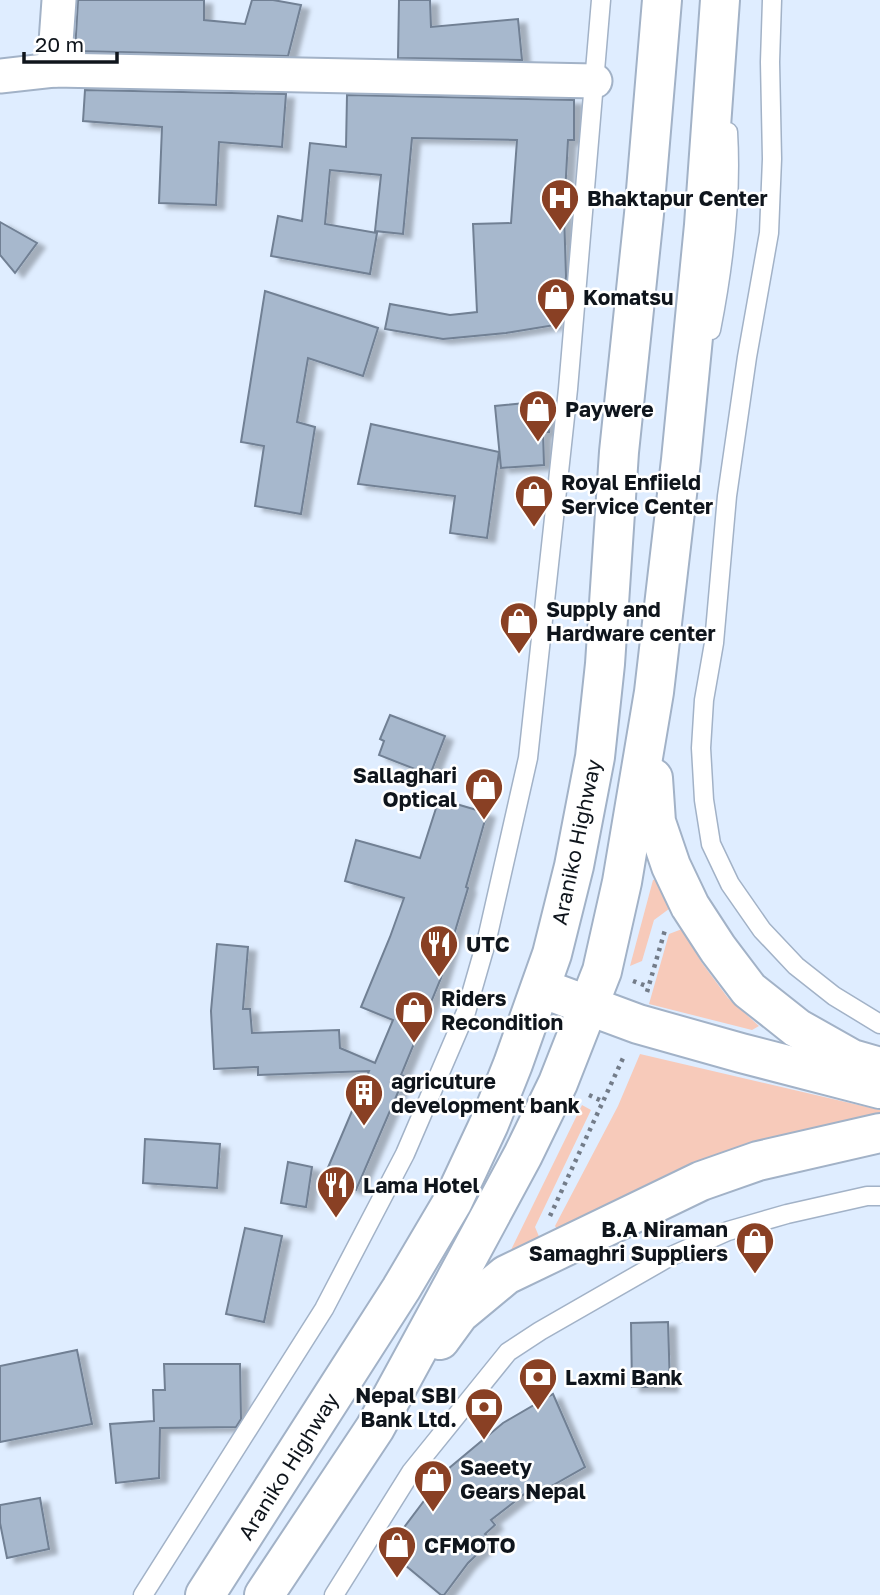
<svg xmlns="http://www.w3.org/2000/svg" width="880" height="1595" font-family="'Golos Text',sans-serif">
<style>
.green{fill:#f7caba}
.building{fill:#a7b8cd;stroke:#718094;stroke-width:2;filter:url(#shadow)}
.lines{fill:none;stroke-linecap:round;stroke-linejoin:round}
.lane-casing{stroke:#a2b2c7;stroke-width:21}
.street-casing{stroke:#a2b2c7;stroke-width:37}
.primary-casing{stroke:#a2b2c7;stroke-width:42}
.highway-casing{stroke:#a2b2c7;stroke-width:42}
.path{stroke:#737c89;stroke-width:4.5;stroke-dasharray:3.5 5;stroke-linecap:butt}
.lane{stroke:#fff;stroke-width:18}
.street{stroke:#fff;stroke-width:33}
.primary{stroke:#fff;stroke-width:38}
.highway{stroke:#fff;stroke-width:38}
.labels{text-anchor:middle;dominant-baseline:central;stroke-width:5;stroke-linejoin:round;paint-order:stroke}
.poi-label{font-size:21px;font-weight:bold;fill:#0f151c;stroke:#fff;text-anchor:start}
.street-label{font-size:21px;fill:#0f151c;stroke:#fff}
</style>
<defs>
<filter id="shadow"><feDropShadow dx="8" dy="4.5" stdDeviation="2" flood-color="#0004"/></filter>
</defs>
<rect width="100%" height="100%" fill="#dfedff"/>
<g class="green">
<path d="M661 877 673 906 654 920 642 961 630 966 653 880Z"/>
<path d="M682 929 702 963 728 998 759 1026 752 1030 649 1004 669 934Z"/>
<path d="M640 1054 880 1110V1115L561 1236 555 1226 618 1106Z"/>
<path d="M582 1105 591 1110 535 1227 543 1246 506 1260Z"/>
</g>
<g class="building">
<path d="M78 0H204V20L245 24 252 0H273L301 5 288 56 75 51Z"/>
<path d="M399 0H430L431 27 518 19 522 60 398 58Z"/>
<path d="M85 90 286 94 282 147 219 142 216 205 159 203 162 127 83 121Z"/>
<path d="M347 95 574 100V140H568L564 212 566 276 564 305H552L555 325 506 333 443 339 385 329 390 304 450 315 477 312 473 224 511 223 517 140 412 138 403 234 375 231 381 175 330 170 325 224 377 233 370 274 271 256 278 216 302 221 310 143 346 147Z"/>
<path d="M0 222 37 243 15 273 0 255Z"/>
<path d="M265 291 378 328 363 376 308 358 297 422 315 427 301 514 255 506 264 446 241 442Z"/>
<path d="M546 401 549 432H543L544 465 501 468 495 406Z"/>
<path d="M371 424 499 452 487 538 450 533 455 496 358 484Z"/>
<path d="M390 715 445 736 430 775 379 755 384 741 380 739Z"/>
<path d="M439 799 487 813 466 887 468 888 441 978 401 1075 405 1076 356 1190 324 1177 369 1071 258 1075V1067L214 1069 211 1011 217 944 248 947 243 1009H250L252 1033 339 1030 340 1048 375 1063 393 1020 361 1007 390 937 404 898 345 881 356 840 420 858Z"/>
<path d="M145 1139 220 1144 217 1188 143 1183Z"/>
<path d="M288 1162 312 1167 306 1207 281 1203Z"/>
<path d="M245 1228 282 1236 264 1322 226 1314Z"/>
<path d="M668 1322 670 1387H632L631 1323Z"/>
<path d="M77 1350 92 1424 0 1442V1366Z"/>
<path d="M164 1364H240L241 1419 236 1427 160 1428 159 1478 116 1483 110 1424 154 1421 153 1390H165Z"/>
<path d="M553 1394 585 1467 541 1492 536 1485 491 1520 495 1525 485 1534 492 1540 468 1563 444 1595H441L387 1550 448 1469 503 1423Z"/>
<path d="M40 1498 49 1549 7 1558 0 1523V1505Z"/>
</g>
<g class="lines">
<g class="lane-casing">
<g id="lane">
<path d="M772 0 770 62 772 159 769 233 747 357 727 496 714 643 704 700 701 748 704 800 711 844 730 884 762 930 796 966 834 996 880 1024"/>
<path d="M711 330C724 264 732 198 728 132"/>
<path d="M143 1595 324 1309 405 1154 466 1012 487 939 528 758 568 389 601 0"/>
<path d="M334 1595 411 1472 508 1352 540 1331 669 1257 728 1231 787 1214 867 1196H880"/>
</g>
</g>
<g class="street-casing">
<g id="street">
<path d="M54 70 59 0"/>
<path d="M0 76 54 70 595 81"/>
</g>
</g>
<g class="primary-casing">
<path id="primary" d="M541 988 638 1024 741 1053 880 1089"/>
</g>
<g class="highway-casing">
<g id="highway">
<path d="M653 778 656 822 671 866 690 906 718 949 749 990 797 1028 852 1059 880 1067"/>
<path d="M440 1340 459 1314 506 1275 701 1181 758 1161 880 1133"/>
<path d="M205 1595 401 1289 453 1201 489 1124 513 1064 552 954 574 866 595 757 605 664 619 452 644 214 662 0"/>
<path d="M264 1595 375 1428 454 1283 523 1155 558 1083 602 971 622 882 654 692 681 460 704 225 720 0"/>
</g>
</g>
<g class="path">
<path d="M633 981 649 987"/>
<path d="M647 992 665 930"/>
<path d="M589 1095 604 1102"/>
<path d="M550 1216 624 1056"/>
</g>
<use href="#lane" class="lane"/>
<use href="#street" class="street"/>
<use href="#primary" class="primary"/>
<use href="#highway" class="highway"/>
</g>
<defs>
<g id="hospital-pin" transform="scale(2.0125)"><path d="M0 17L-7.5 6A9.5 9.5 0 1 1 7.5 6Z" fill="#894024" stroke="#fff"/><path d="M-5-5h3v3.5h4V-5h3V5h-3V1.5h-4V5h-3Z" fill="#fff"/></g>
<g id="shop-pin" transform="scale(2.0125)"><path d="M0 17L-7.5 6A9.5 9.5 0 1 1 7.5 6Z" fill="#894024" stroke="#fff"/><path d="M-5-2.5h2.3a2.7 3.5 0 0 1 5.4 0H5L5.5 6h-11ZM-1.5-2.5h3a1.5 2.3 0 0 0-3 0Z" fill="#fff"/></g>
<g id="restaurant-pin" transform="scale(2.0125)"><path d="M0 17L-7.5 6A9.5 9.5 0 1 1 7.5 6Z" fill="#894024" stroke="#fff"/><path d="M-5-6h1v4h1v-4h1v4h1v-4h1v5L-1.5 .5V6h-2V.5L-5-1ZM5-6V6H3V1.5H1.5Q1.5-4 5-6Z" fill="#fff"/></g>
<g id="building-pin" transform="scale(2.0125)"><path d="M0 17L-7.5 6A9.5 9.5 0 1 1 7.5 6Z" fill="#894024" stroke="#fff"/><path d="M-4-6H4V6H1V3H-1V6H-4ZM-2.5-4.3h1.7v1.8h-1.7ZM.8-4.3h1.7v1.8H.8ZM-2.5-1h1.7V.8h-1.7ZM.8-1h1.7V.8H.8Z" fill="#fff"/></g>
<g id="bank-pin" transform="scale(2.0125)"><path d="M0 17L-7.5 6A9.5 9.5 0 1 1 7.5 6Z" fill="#894024" stroke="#fff"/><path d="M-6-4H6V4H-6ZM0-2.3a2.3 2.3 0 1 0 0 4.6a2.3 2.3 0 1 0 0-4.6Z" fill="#fff"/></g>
</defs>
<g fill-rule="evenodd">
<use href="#hospital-pin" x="560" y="198"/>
<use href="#shop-pin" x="556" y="297"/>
<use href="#shop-pin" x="538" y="409"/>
<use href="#shop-pin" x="534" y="494"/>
<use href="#shop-pin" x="519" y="621"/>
<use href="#shop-pin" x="484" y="787"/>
<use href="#restaurant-pin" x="439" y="944"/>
<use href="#shop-pin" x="414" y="1010"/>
<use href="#building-pin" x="364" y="1093"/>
<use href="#restaurant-pin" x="336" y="1185"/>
<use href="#shop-pin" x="755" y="1241"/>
<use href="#bank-pin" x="538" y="1377"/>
<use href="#bank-pin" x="484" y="1407"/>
<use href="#shop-pin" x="433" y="1479"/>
<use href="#shop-pin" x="397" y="1545"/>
</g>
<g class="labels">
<g class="poi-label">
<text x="587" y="198">Bhaktapur Center</text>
<text x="583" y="297">Komatsu</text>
<text x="565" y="409">Paywere</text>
<text x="561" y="482">Royal Enfiield<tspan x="561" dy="24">Service Center</tspan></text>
<text x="546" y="609">Supply and<tspan x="546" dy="24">Hardware center</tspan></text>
<text x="457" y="775" text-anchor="end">Sallaghari<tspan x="457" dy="24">Optical</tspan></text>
<text x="466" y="944">UTC</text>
<text x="441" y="998">Riders<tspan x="441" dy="24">Recondition</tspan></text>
<text x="391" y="1081">agricuture<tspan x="391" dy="24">development bank</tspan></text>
<text x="363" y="1185">Lama Hotel</text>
<text x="728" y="1229" text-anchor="end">B.A Niraman<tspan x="728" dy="24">Samaghri Suppliers</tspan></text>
<text x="565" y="1377">Laxmi Bank</text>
<text x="457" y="1395" text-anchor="end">Nepal SBI<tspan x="457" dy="24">Bank Ltd.</tspan></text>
<text x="460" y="1467">Saeety<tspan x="460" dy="24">Gears Nepal</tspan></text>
<text x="424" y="1545">CFMOTO</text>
</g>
<g class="street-label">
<text transform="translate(576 842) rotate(-78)">Araniko Highway</text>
<text transform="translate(288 1466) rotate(-58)">Araniko Highway</text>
</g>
</g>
<path d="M24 52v10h93v-10" fill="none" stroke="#0f151c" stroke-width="3.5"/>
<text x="35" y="52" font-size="21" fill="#0f151c" stroke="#ffffff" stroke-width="5" paint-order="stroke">20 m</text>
</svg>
